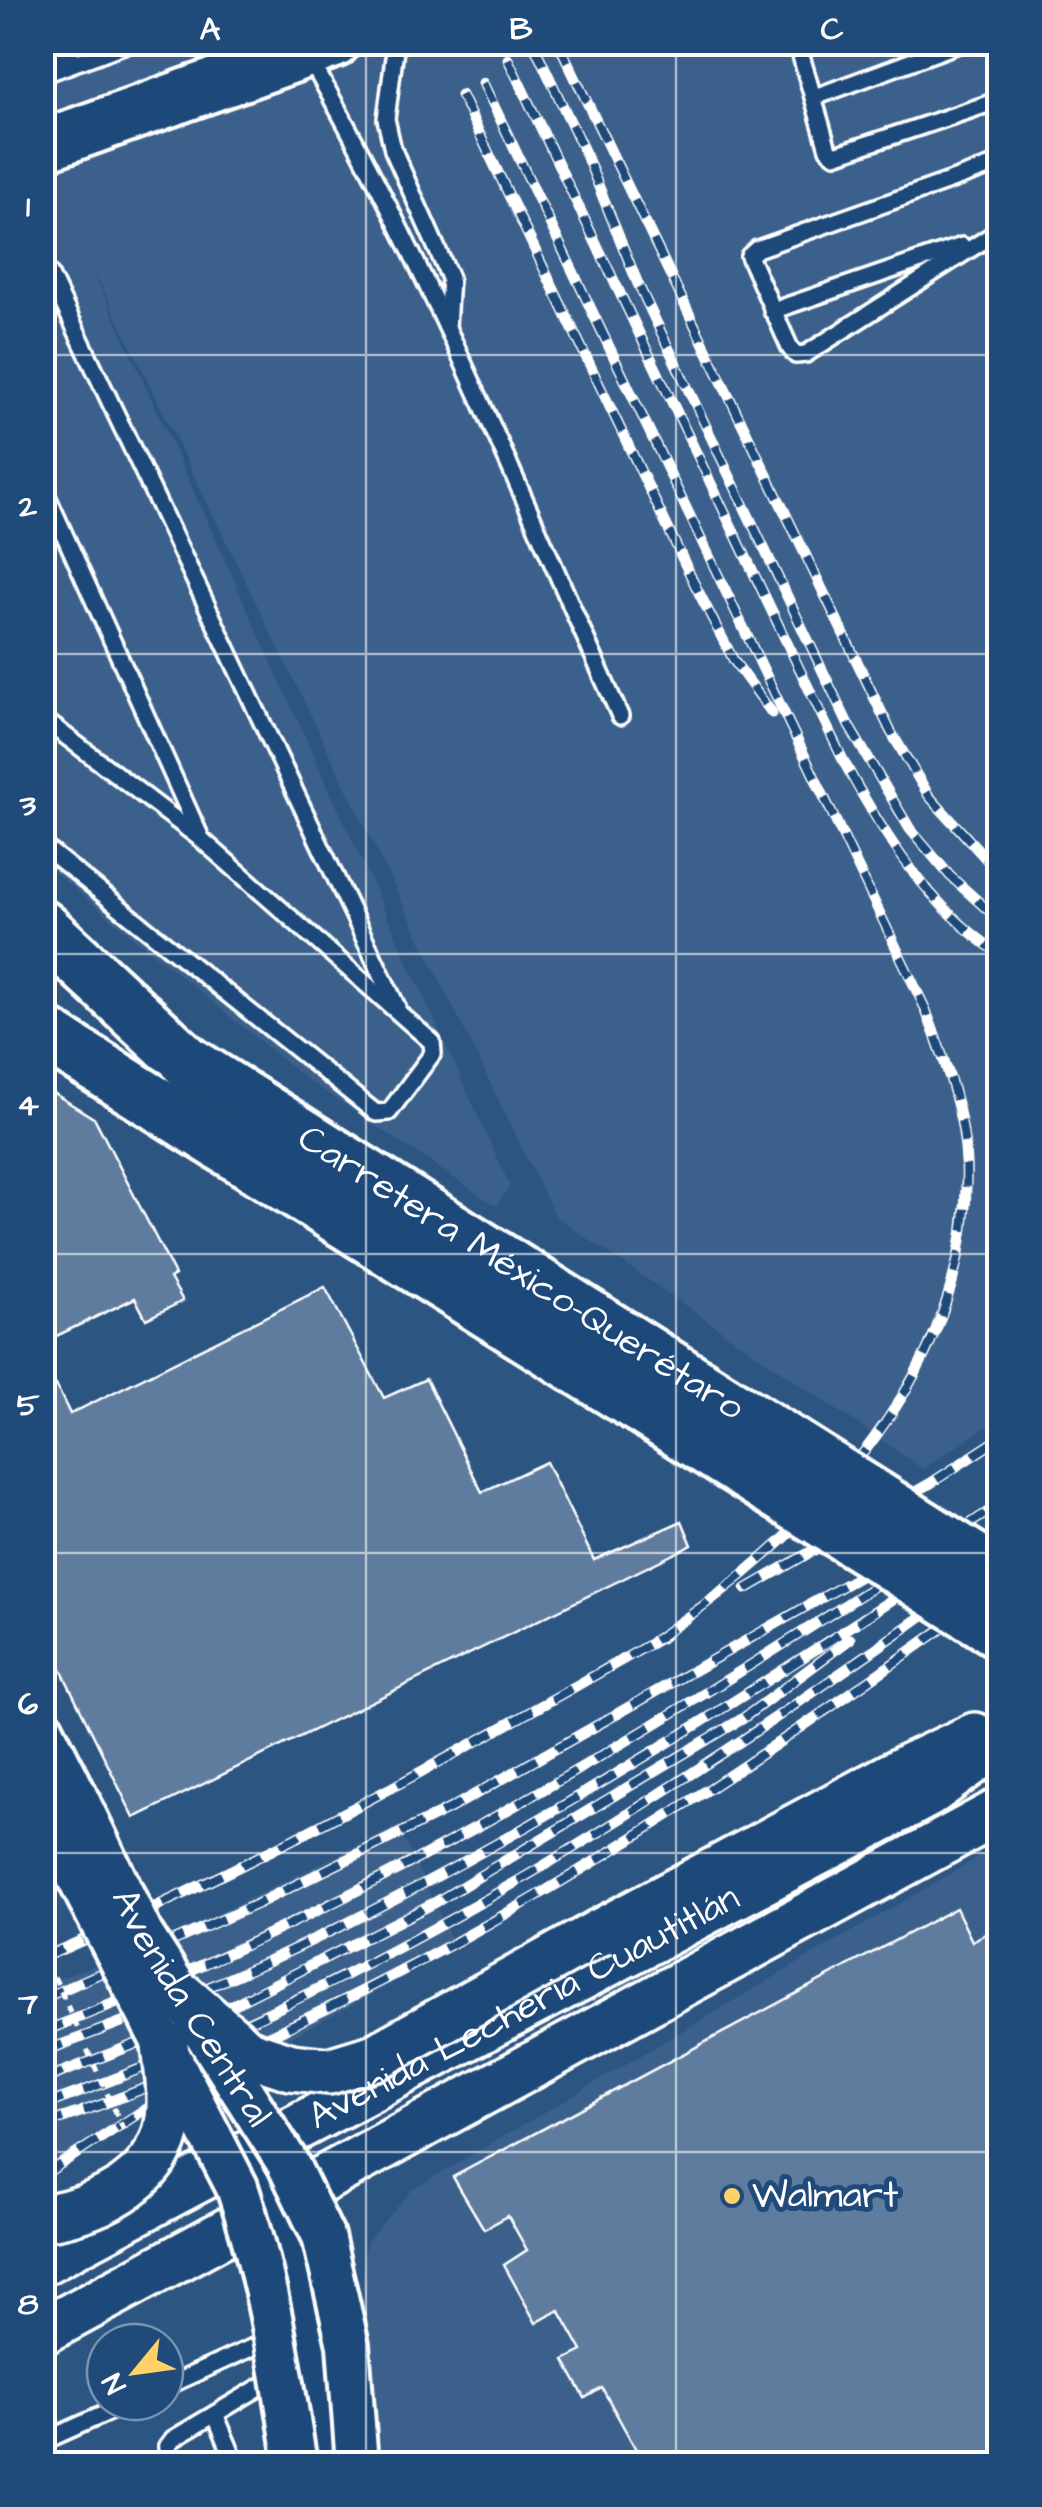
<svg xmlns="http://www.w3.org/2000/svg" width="1042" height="2507" font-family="'Architects Daughter',sans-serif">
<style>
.built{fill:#3b618b}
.building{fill:#5e7c9f;stroke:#fff;stroke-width:2.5}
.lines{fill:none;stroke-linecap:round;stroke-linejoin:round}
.service-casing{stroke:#fff;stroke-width:22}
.tertiary-casing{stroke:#fff;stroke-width:48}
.secondary-casing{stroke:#fff;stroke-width:52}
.primary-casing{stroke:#fff;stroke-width:58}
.trunk-casing{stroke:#fff;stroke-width:60}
.service{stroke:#1f4a7a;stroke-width:15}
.tertiary{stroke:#1f4a7a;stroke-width:40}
.secondary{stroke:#1f4a7a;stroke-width:45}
.primary{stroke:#1f4a7a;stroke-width:50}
.trunk{stroke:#1f4a7a;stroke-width:52}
.rail-casing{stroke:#fff;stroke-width:11}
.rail{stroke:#1f4a7a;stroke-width:8;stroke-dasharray:22;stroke-linecap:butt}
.tertiary-bridge-casing{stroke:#fff;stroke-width:48;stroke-linecap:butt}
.secondary-bridge-casing{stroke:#fff;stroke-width:52;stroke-linecap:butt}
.trunk-bridge-casing{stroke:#fff;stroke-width:60;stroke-linecap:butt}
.path-bridge{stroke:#fff;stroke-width:5;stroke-dasharray:8 8;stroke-linecap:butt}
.tertiary-bridge{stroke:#1f4a7a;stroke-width:40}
.secondary-bridge{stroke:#1f4a7a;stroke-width:45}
.trunk-bridge{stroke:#1f4a7a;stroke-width:52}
.grid{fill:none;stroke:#fff;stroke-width:2.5;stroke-opacity:0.55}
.poi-dot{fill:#ffd166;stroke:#1f4a7a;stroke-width:4}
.labels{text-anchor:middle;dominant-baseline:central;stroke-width:10;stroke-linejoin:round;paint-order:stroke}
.street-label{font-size:38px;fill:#fff;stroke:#1f4a7a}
.poi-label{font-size:38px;fill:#fff;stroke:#1f4a7a;text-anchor:start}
.neatline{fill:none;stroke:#fff;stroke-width:4}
.grid-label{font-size:32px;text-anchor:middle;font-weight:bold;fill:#fff}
</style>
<rect width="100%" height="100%" fill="#2c5582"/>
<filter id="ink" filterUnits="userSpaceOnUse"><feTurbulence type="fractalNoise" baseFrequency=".01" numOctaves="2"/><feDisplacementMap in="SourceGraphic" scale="20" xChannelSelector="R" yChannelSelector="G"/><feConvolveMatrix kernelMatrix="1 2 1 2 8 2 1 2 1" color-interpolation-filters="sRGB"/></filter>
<g filter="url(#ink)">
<g class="built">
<path d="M43 43H999V1418L923 1469 555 1216 80 242 510 1186 496 1206 306 1079 43 863 42 197 59 188 43 155Z"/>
<path d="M398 1826 456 1949 43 2170V1984L164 1940Z"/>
<path d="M999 1845V2464H383L362 2285 366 2242 412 2190Z"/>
</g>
<g class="building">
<path d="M42 1086 95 1119 175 1275 170 1278 183 1301 146 1319 135 1298 42 1343Z"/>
<path d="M325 1287 384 1398 426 1379 482 1492 546 1462 594 1560 682 1521 692 1545 134 1818 46 1639 42 1640V1392L56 1385 70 1414Z"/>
<path d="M956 1908 972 1941 1000 1926V2464H644L602 2388 585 2398 564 2360 582 2351 559 2310 536 2323 504 2265 527 2250 508 2216 484 2229 453 2177Z"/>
</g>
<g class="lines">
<g class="service-casing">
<g id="service">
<path d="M396 42 386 119 393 150 450 278 447 327"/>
<path d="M797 42 828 149 835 155 1000 100"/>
<path d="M308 56C429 267 521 495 620 716"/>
<path d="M42 75 132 42"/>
<path d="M815 97 964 42"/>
<path d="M1000 163 757 249 749 256 790 348 796 355 806 354 1000 230"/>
<path d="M42 270 49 273 397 1007"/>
<path d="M772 311 962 246"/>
<path d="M42 485 200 836"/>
<path d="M42 718 201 839 432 1042 433 1053 389 1112 376 1113 42 845"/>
<path d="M165 2387 271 2339"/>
<path d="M215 2414 236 2464"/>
<path d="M42 2442 131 2402"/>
<path d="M173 2464 167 2447 173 2439 280 2375"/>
</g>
</g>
<g class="tertiary-casing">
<g id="tertiary">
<path d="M42 1728 69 1781"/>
<path d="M257 2152 281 2202 328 2464"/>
</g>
</g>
<g class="secondary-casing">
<g id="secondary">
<path d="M600 1932 908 1767 975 1736"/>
<path id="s1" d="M42 2262 928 1794 1000 1742"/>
<path d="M42 2332 1000 1811"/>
</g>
</g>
<g class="primary-casing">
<g id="primary">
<path d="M42 47 56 42"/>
<path d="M42 146 334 42"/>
</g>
</g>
<g class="trunk-casing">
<path id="trunk" d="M42 927 187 1062"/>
</g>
<use href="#service" class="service"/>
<use href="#tertiary" class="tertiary"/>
<use href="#secondary" class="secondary"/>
<use href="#primary" class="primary"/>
<use href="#trunk" class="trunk"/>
<g class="rail-casing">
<g id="rail">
<path d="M558 42 891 732 929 796 1000 874"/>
<path d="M534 45 586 155 638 284 849 726 910 829 950 876 1000 921"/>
<path d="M508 59 844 762C883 834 929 908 1000 954"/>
<path d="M483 83 925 1008C943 1057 964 1108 966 1162 974 1373 814 1533 652 1642"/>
<path d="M461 95 696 587 734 661 772 713"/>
<path d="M746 1589 931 1483 1000 1438"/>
<path d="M42 1958C258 1865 461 1752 664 1636"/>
<path d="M42 1999 257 1904 451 1808 862 1575"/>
<path d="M42 2032C384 1901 695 1705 1000 1504"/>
<path d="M42 2052C137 2017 232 1980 323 1935 558 1820 781 1673 1000 1529"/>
<path d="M42 2080 219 2012 436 1902 742 1719 850 1639"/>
<path d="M42 2106C393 1982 700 1777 1000 1560"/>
<path d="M42 2125C393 2010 704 1801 1000 1587"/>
<path d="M42 2176 201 2073"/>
</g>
</g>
<use href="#rail" class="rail"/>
<g class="tertiary-bridge-casing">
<g id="tertiary-bridge">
<path id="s2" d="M69 1781 142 1934 287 2162 323 2236 348 2345 357 2464"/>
<path d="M42 1808 237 2187C268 2278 281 2370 296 2464"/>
</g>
</g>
<g class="secondary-bridge-casing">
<g id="secondary-bridge">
<path d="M181 1995 248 2053 291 2067 329 2071 375 2057 600 1932"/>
<path d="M42 2218C103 2209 168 2177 170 2107 171 2087 167 2065 165 2045"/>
</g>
</g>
<g class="trunk-bridge-casing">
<g id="trunk-bridge">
<path d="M42 1032 1000 1632"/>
<path id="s3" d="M187 1062 1000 1576"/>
</g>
</g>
<path class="path-bridge" d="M42 1976 52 1972 126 2135"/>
<use href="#tertiary-bridge" class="tertiary-bridge"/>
<use href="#secondary-bridge" class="secondary-bridge"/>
<use href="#trunk-bridge" class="trunk-bridge"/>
</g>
</g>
<path class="grid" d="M366 42V2464M676 42V2464M42 355H1000M42 654H1000M42 954H1000M42 1254H1000M42 1553H1000M42 1853H1000M42 2152H1000"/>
<circle class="poi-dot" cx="732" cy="2196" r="10"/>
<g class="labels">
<g class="street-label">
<text stroke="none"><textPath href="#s3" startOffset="395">Carretera México-Querétaro</textPath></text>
<text stroke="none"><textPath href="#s2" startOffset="258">Avenida Central</textPath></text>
<text stroke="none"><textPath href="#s1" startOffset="545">Avenida Lecheria Cuautitlán</textPath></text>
</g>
<g class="poi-label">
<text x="752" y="2196">Walmart</text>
</g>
</g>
<rect width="1042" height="2507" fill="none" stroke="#1f4a7a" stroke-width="110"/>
<g transform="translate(135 2372) rotate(241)"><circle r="48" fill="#1f4a7a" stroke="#7992af" stroke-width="2.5"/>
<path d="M0-8L18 38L0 25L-18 38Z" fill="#ffd166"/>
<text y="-15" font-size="28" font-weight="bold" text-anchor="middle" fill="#ffffff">N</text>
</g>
<rect x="55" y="55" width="932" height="2397" class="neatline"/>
<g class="grid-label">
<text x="210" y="39">A</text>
<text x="521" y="39">B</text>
<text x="832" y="39">C</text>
<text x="28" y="216">1</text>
<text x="28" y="516">2</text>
<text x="28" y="815">3</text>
<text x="28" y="1115">4</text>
<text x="28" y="1415">5</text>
<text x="28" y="1714">6</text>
<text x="28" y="2014">7</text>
<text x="28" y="2314">8</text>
</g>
</svg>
